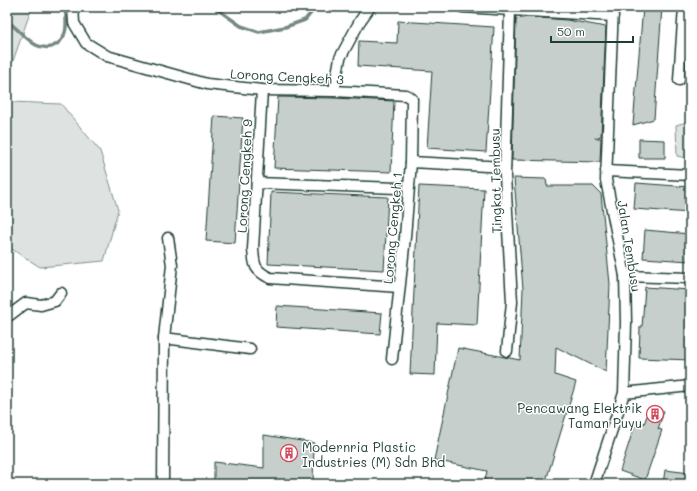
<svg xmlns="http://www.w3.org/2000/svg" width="697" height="491" font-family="Mali,sans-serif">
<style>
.green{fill:#dee3e2;stroke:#7e908b}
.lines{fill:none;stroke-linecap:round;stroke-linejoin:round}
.stream{stroke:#758883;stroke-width:3.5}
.building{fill:#c7cfcc;stroke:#1f3d34}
.street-casing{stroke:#1f3d34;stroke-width:13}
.street{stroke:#fff;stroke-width:10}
.labels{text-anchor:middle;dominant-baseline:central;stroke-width:3;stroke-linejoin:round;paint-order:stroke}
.street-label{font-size:13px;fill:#1f3d34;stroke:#fff}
.poi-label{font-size:13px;fill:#1f3d34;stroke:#fff;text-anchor:end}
</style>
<rect width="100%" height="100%" fill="#fff"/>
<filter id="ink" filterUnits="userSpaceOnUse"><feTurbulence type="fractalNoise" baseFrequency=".025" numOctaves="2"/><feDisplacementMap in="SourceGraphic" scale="8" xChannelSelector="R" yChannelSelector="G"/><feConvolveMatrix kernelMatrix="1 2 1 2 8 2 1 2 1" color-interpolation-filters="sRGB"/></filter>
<g filter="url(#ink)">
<g class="green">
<path d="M7 7H32L7 78Z"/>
<path d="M7 95 11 102 61 104 100 151 118 210 104 261 40 267 7 246Z"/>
<path d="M690 121V159L677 156 676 125Z"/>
</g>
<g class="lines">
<g class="stream">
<path d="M214 7 241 26 259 32 285 27 305 20 316 7"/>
<path d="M7 21C17 28 27 40 36 45 40 47 47 48 51 47 69 41 67 23 65 7"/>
</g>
</g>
<g class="building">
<path d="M643 7H662L654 119 633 125Z"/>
<path d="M528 17 567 20 606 27 601 136 595 138H601L600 162 512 160 516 19Z"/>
<path d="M398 21 494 27 486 152 427 148 432 71 358 66 359 41 397 43Z"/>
<path d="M278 97 334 98 394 101 391 172 274 168Z"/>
<path d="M214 116 243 118 235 243 206 241Z"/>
<path d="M639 139 665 140V158H639Z"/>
<path d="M514 178 546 179 547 186H593L601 194 610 284 606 372 556 347 555 375 576 382 545 484H484L487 471 434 460 458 348 520 360 523 289Z"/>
<path d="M636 183 690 187V213L634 209Z"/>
<path d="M419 186 484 189 477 325 437 323 435 375 410 374Z"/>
<path d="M271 192 388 197 384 270 268 264Z"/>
<path d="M645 230 690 234V261L643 258Z"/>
<path d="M645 287 690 290V360L639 358 640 327H642Z"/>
<path d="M277 306 382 313 380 334 276 327Z"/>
<path d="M650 407 664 411 658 429 662 430 645 480 620 471 636 421 644 424Z"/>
<path d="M264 435 314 443 313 484H214V462L264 468Z"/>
<path d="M665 470 690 473V484H663Z"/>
</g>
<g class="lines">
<g class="street-casing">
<g id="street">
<path d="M73 7 74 23 86 43 107 56 207 84 262 90 334 91 406 95 412 99 411 162 405 237 392 359"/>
<path d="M462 7 613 16"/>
<path d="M679 80 684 7"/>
<path d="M262 90 253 249C254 265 254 270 270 278L399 287"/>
<path d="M334 91 340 58 360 21 370 7"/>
<path d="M411 162 505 167"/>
<path d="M606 171 690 175"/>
<path d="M257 183 397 188"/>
<path d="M625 276 690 278"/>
<path d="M7 317 26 303 41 305 55 301 61 293"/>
<path d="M164 338 250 349"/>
<path d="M507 351 512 302 505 175 510 10"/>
<path d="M624 393 690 386"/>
<path d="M163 484 164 338 172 265 168 238"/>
<path d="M594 484 624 393 626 323 625 276 606 180 613 7"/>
</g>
</g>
<use href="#street" class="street"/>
</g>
</g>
<defs>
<g id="building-ring" transform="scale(0.9)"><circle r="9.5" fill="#fff" stroke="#d1495b" stroke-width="1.5"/><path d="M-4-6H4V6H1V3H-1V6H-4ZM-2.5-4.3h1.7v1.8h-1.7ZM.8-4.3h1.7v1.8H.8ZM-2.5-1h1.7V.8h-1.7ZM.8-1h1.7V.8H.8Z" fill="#d1495b"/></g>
</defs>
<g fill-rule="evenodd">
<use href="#building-ring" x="655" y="414"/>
<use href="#building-ring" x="289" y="453"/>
</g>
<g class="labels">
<g class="street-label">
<text transform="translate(287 76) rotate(3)">Lorong Cengkeh 3</text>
<text transform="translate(244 176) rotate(-87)">Lorong Cengkeh 9</text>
<text transform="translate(495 181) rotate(-91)">Tingkat Tembusu</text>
<text transform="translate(392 228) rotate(-85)">Lorong Cengkeh 1</text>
<text transform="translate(630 246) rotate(81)">Jalan Tembusu</text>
</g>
<g class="poi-label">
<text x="642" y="407">Pencawang Elektrik<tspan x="642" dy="15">Taman Puyu</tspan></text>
<text x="302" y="446" text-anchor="start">Modernria Plastic<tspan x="302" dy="15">Industries (M) Sdn Bhd</tspan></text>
</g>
</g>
<rect width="697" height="491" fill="none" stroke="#fff" stroke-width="24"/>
<rect x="12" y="12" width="673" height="467" fill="none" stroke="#1f3d34" stroke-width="1.5" filter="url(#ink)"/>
<path d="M551 36v6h82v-6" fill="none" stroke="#1f3d34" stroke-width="2"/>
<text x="557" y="36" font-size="12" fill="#1f3d34" stroke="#ffffff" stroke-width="3" paint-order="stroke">50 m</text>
</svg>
